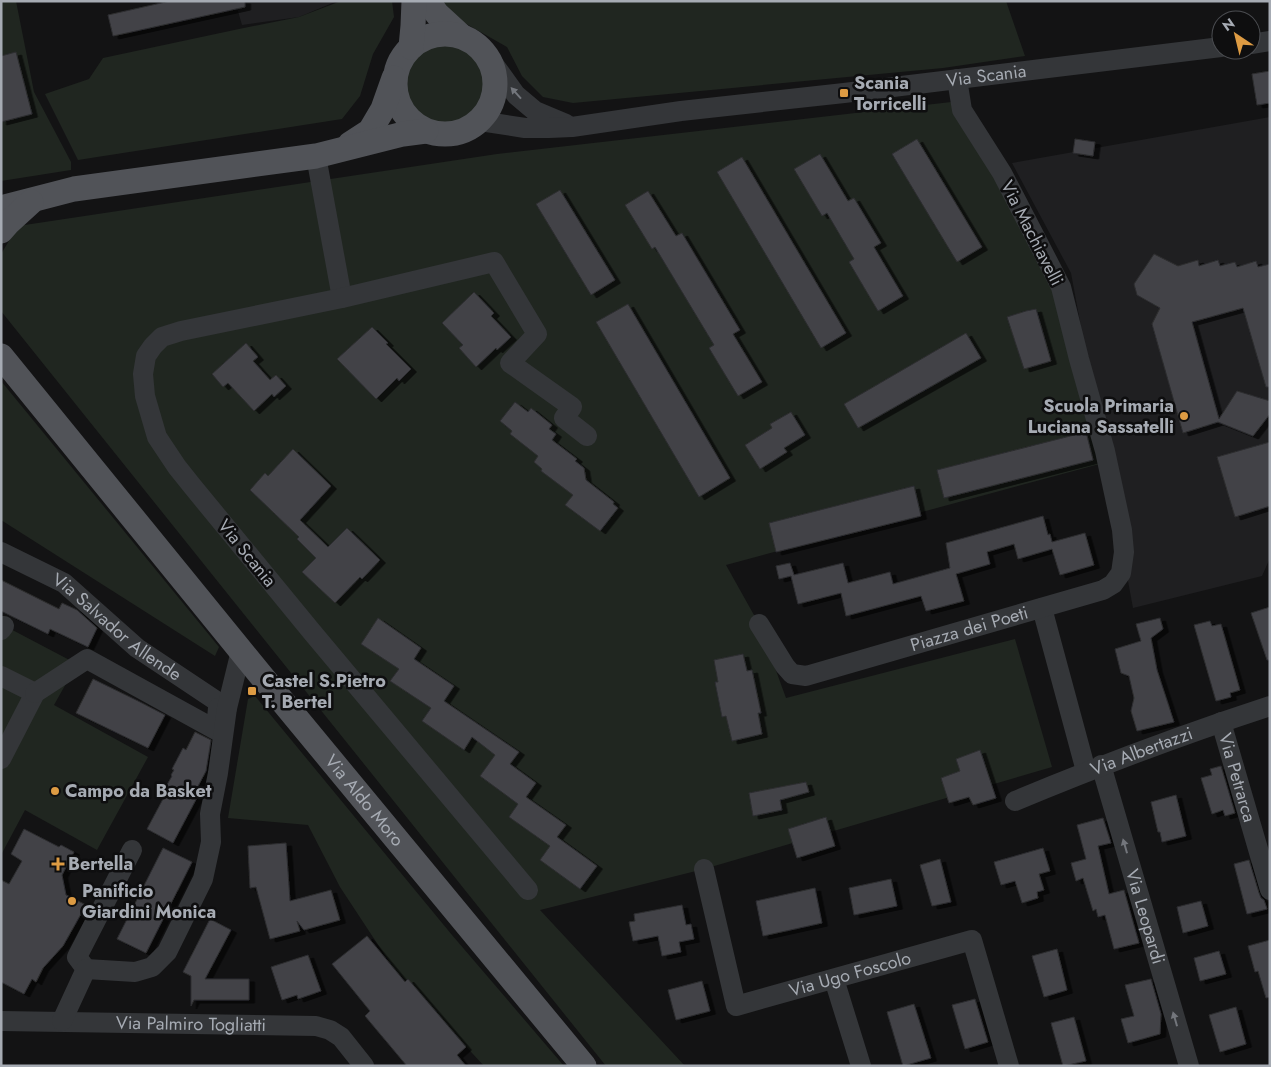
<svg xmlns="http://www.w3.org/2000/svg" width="1271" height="1067" font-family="Jost,sans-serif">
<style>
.built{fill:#1f1f21}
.green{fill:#202620}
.building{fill:#424347;stroke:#2d2d30;filter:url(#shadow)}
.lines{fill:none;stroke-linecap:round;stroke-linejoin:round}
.minor{stroke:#343639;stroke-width:20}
.major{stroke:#515358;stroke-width:25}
.oneway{fill:#73767c}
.poi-dot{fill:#dd9b43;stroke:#0e0e0f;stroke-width:2}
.labels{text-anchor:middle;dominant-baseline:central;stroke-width:5;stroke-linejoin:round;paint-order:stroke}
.street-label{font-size:18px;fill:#a6abb3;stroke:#0e0e0f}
.poi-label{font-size:18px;font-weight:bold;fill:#a6abb3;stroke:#0e0e0f;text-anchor:start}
</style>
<defs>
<filter id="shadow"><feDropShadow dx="5.5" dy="3" stdDeviation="0" flood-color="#0009"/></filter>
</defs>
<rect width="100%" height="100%" fill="#131314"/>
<g class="built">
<path d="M235 1H337L299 17 242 25Z"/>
<path d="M1270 117V558L1262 576 1133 608 1071 273 1012 163Z"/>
</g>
<g class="green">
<path d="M1 1H16L34 92 71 162V170L1 181Z"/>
<path d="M341 1H392L394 17 373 54 360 96 342 119 78 160 45 94 89 79 103 58 239 29 299 17Z"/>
<path d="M426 1H1006L1025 56 943 68 573 103 543 97 522 76 507 47Z"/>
<circle cx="446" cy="83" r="41"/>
<path d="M960 101 1061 287 1107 462 726 565 759 624 786 698 1015 639 1052 767 704 869 540 910 685 1066H606L1 311V254L18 226 497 154Z"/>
<path d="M1 381 219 647 215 656 1 520Z"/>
<path d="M1 624 77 664 54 705 148 757 97 850 25 810 1 855Z"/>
<path d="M255 696 452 935 564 1066H484L392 966 340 887 308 825 228 818 248 699Z"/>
</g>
<g class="building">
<path d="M170 1H245V7L113 36 108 15Z"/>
<path d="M16 52 32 114 1 122V56Z"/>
<path d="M1270 71V103L1257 105 1252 74Z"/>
<path d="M917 139 982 247 957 262 892 154Z"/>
<path d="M1075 139 1095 142 1093 156 1073 153Z"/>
<path d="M820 154 848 201 854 198 881 243 874 247 903 296 878 311 849 262 854 259 827 213 822 216 794 169Z"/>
<path d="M742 157 846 333 821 348 717 172Z"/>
<path d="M560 190 615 280 591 295 536 204Z"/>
<path d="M648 191 676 236 682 233 740 330 733 334 762 382 738 396 709 348 714 345 655 247 652 249 625 205Z"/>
<path d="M1154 254 1178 266 1198 260 1199 266 1218 260 1220 266 1235 262 1237 267 1256 261 1258 267 1270 264V387H1266L1243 308 1192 322 1219 419 1237 391 1270 401V414L1253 436 1218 422 1183 433 1152 324 1160 308 1137 295 1134 284Z"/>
<path d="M474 292 494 313 491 316 511 337 497 350 496 348 476 367 459 348 463 345 442 323Z"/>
<path d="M628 304 730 478 699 497 596 322Z"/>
<path d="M1036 309 1051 361 1024 369 1007 317 1026 311Z"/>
<path d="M372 327 388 343 386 344 411 369 399 381 397 378 376 399 337 359Z"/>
<path d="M966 333 981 358 858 428 844 404Z"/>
<path d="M246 343 258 357 253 361 270 380 276 375 286 386 274 397 272 394 254 411 228 383 223 387 212 374Z"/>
<path d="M515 402 528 412 531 408 552 425 549 429 556 434 552 440 577 459 575 461 584 468 586 480 614 502 613 504 618 508 600 531 565 505 573 495 541 471 542 469 534 462 538 456 510 434 512 431 500 421Z"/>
<path d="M791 412 805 435 784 448 787 452 760 469 745 445 772 428 770 424Z"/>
<path d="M1086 432 1093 460 944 498 937 470Z"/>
<path d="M1270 442V506L1235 517 1217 457Z"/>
<path d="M293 449 331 486 300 520 328 547 347 528 380 560 362 579 360 577 335 603 302 572 316 558 297 539 299 537 250 490 265 473 268 476Z"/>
<path d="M914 486 921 516 776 552 769 523Z"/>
<path d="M1043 516 1048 535 1050 534 1052 542 1085 533 1094 565 1060 575 1052 549 1018 559 1014 544 987 552 990 564 956 574 964 601 926 611 921 596 846 616 841 593 798 604 791 576 779 579 776 566 790 563 794 575 843 563 848 583 890 572 893 584 950 568 946 543Z"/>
<path d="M1 580 59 609 62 603 77 610 97 628 88 647 50 629 48 634 1 611Z"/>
<path d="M1270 607V660H1267L1251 613Z"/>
<path d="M378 618 421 648 414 659 454 686 444 701 519 752 510 764 536 783 526 797 566 825 557 837 597 866 580 889 540 860 550 846 509 817 518 804 480 776 495 755 472 737 464 750 422 721 431 708 390 681 399 669 361 644Z"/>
<path d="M1160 618 1163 629 1151 638 1157 670 1174 722 1137 731 1131 711 1134 698 1129 676 1121 673 1115 649 1141 641 1136 624Z"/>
<path d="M1210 621 1212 626 1221 624 1240 690 1230 693 1231 697 1216 701 1194 625Z"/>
<path d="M743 654 747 671 752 670 761 713H758L762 734 732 741 726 716 722 717 715 682H718L714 660Z"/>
<path d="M93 679 138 701 165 715 148 748 76 713Z"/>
<path d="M195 732 211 740 206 771 196 790 200 792 173 843 147 829 163 799 160 797 172 776 171 775 174 770 172 769 183 748 186 750Z"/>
<path d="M980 750 996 798 973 805 969 797 949 803 941 778 960 771 956 759Z"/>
<path d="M1221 766 1235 813 1225 816 1223 810 1212 814 1201 778 1212 775 1210 769Z"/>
<path d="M806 782 809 792 780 800 782 810 753 816 749 793Z"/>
<path d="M1176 795 1186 836 1162 842 1160 832H1158L1151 802Z"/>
<path d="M826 817 835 846 797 858 788 829Z"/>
<path d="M1103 818 1111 843 1098 846 1109 894 1124 890 1139 943 1114 949 1105 915 1098 917 1096 909 1093 911 1083 878 1076 881 1071 863 1086 859 1077 825Z"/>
<path d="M24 829 59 847 61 845 74 852 62 875 66 895 86 905 63 946 43 968 36 982 32 979 24 994 1 982V880L9 884 22 861 11 854Z"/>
<path d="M286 843 290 901 331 890 340 920 304 930 297 921 300 931 270 939 256 887 250 888 248 846Z"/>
<path d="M163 848 192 862 146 953 117 939Z"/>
<path d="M1043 848 1050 871 1039 874 1044 890 1037 892 1038 898 1022 903 1015 881 1001 885 994 862Z"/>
<path d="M940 859 951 902 932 906 920 865Z"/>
<path d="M1249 860 1259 893 1261 898 1264 900 1267 909 1247 914 1234 864Z"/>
<path d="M891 879 897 906 854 915 849 888Z"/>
<path d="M815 888 822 923 763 936 756 901Z"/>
<path d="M1201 901 1208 926 1183 933 1177 907Z"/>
<path d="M682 905 686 925 691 924 694 939 679 942 681 952 662 956 658 936 633 941 629 922 635 921 634 914Z"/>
<path d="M210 919 231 930 205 979H249V1000H194L191 1006V976L183 972Z"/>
<path d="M367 936 405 982 408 979 466 1047 457 1055 466 1066H407L365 1016 370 1011 332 964Z"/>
<path d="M1270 940V997L1266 998 1258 971 1255 972 1248 946Z"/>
<path d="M1057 949 1067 990 1044 997 1032 956Z"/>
<path d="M1219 951 1226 974 1200 981 1194 958Z"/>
<path d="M308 955 321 991 298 999 297 995 282 1000 271 967Z"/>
<path d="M1151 979 1161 1014 1160 1034 1128 1043 1121 1019 1134 1016 1125 985Z"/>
<path d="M702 981 710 1011 676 1020 668 990Z"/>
<path d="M975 999 988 1042 965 1049 952 1005Z"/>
<path d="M914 1004 931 1058 903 1066 887 1012Z"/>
<path d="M1236 1007 1246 1044 1220 1052 1209 1015Z"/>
<path d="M1074 1017 1086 1061 1063 1066 1051 1023Z"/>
</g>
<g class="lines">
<g class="minor">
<path d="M1251 44 1270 41"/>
<path d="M490 59 516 95 535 111 566 124"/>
<path id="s1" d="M480 121 525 128H549L572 127 681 111 844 93 1221 47"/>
<path d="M316 156 342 298"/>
<path id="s2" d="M1 552 64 583 137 648 227 708"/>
<path d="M1042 608 1086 771"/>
<path id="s3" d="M759 624 785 666 792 674 806 676 1103 590 1113 584 1121 573 1124 552 1122 530 1105 451 1079 359 1061 287 1002 173 962 110 957 79"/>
<path d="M1 630 4 626"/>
<path d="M1 676 35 693 1 759"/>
<path d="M35 693 87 659 216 730 218 708"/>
<path id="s4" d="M1221 722 1270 890"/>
<path id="s5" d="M1101 765 1189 1066"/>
<path id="s6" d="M1015 801C1099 766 1184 734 1270 706"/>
<path id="s7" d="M704 869 736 1006 972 940 1009 1066"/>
<path d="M528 890 312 632 193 487 177 467 157 437 145 396 143 374 146 356 153 346 162 337 181 331 342 298 494 262 537 334 510 363 572 407 564 418 587 436"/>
<path d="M86 969 77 957 132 850"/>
<path d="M834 979 861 1066"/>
<path id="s8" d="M1 1021 316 1026 330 1030 341 1037 364 1066"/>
<path d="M62 1021 86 969 135 972 152 967 167 952 203 879 211 842 210 814 218 773 227 708 241 651"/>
</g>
<g class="major">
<path d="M428 1 437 14 461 36"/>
<circle cx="445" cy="84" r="50"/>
<path d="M411 47 413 26 414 1"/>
<path d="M350 144 370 131 383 109 394 78"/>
<path d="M1 208 74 189 316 156 403 134 426 131"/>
<path d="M1 231 8 223 31 202"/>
<path id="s9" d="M1 356 259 673 584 1066"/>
</g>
</g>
<defs><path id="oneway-solid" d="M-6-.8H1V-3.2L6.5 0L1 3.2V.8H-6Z" transform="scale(1.25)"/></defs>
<g class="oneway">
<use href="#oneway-solid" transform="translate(516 93) rotate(-132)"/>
<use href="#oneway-solid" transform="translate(1125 846) rotate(-106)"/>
<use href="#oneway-solid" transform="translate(1175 1019) rotate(-106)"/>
</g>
<g class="poi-dot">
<rect x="839" y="88" width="10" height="10" rx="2.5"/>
<circle cx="1184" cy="416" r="5"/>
<rect x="247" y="686" width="10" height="10" rx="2.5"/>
<circle cx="55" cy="791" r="5"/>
<path d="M55.5 856.5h5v5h5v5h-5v5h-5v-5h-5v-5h5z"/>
<circle cx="72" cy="901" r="5"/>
</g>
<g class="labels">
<g class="street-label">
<text stroke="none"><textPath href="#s1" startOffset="510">Via Scania</textPath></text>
<text transform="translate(1032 233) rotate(63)">Via Machiavelli</text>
<text transform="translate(247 553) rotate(51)">Via Scania</text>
<text stroke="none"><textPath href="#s2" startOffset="139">Via Salvador Allende</textPath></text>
<text stroke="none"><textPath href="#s3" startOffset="244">Piazza dei Poeti</textPath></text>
<text stroke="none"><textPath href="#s6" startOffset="136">Via Albertazzi</textPath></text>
<text stroke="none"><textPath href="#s4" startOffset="58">Via Petrarca</textPath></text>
<text stroke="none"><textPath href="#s9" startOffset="574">Via Aldo Moro</textPath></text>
<text stroke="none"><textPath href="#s5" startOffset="158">Via Leopardi</textPath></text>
<text stroke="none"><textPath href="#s7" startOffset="259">Via Ugo Foscolo</textPath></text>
<text stroke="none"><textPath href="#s8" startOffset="190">Via Palmiro Togliatti</textPath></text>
</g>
<g class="poi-label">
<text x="854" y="83">Scania<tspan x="854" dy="21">Torricelli</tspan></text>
<text x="1174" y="406" text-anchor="end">Scuola Primaria<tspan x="1174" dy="21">Luciana Sassatelli</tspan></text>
<text x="262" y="681">Castel S.Pietro<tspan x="262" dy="21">T. Bertel</tspan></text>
<text x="65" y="791">Campo da Basket</text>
<text x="68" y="864">Bertella</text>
<text x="82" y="891">Panificio<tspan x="82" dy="21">Giardini Monica</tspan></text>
</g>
</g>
<rect width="1271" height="1067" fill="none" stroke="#a6abb3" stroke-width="5"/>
<g transform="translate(1236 35) rotate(325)"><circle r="24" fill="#0e0e0f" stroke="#4b4d51"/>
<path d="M0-4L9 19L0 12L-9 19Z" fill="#dd9b43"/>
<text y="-8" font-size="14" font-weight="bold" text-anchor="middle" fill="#a6abb3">N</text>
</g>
</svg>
